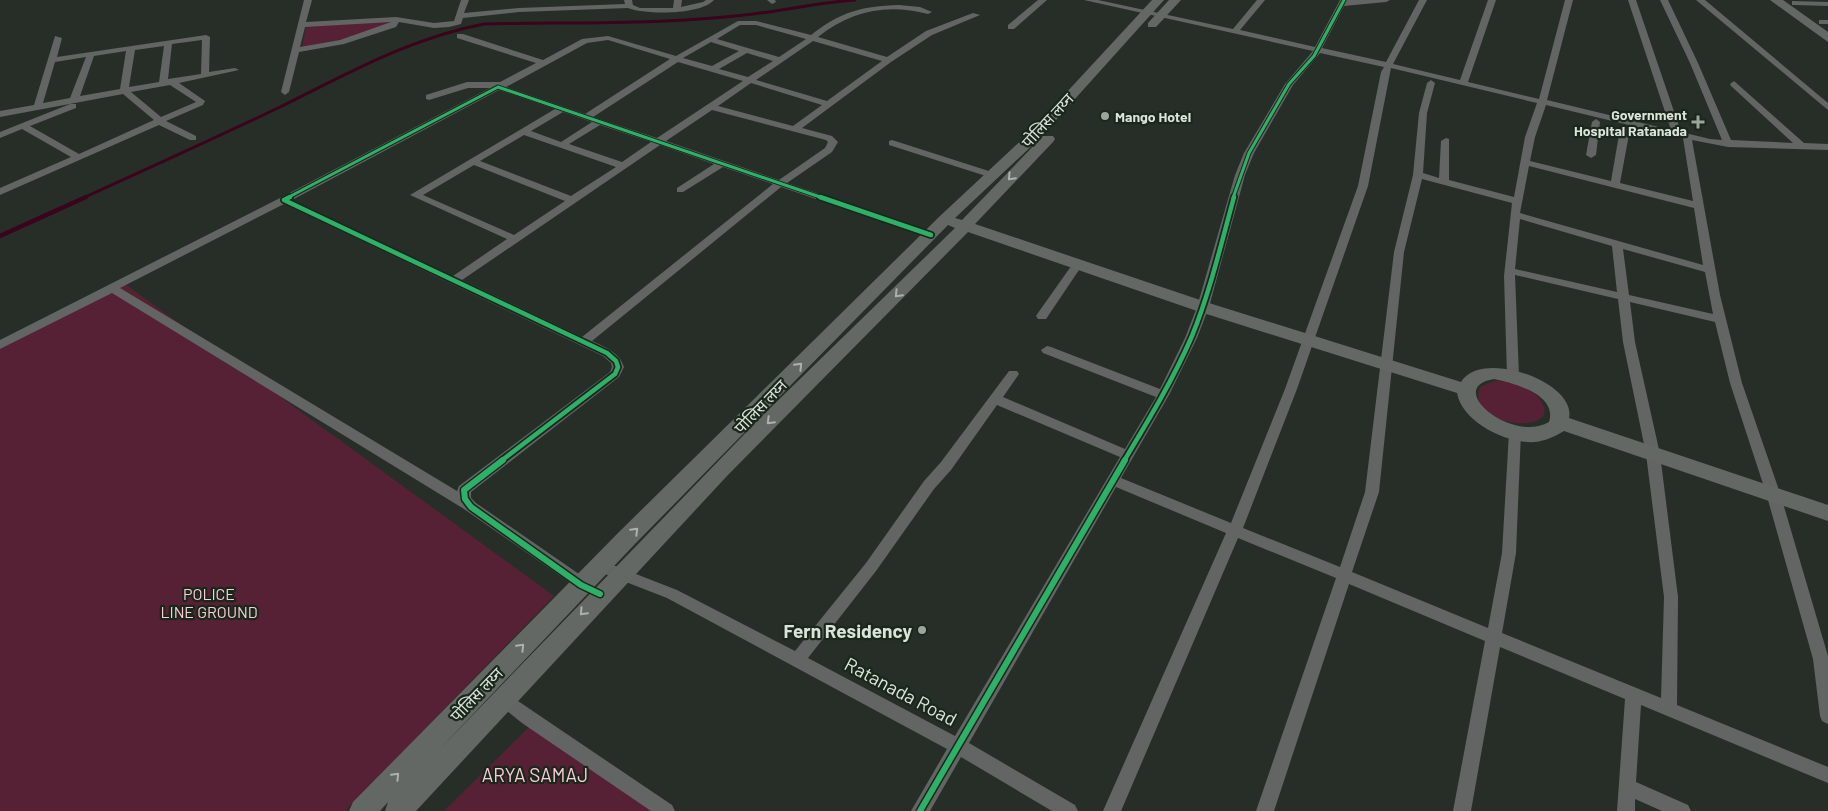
<svg xmlns="http://www.w3.org/2000/svg" width="1828" height="811" font-family="Barlow,'Noto Sans Devanagari',sans-serif">
<style>
.green{fill:#562135}
.lines{fill:none;stroke-linecap:round;stroke-linejoin:round}
.stream-far1{stroke:#3a041d;stroke-width:3}
.stream{stroke:#3a041d;stroke-width:4.5}
.street{fill:#626563;fill-rule:evenodd}
.secondary{fill:#646864;fill-rule:evenodd}
.cycleway-far2-casing{stroke:#1a271b;stroke-width:5}
.cycleway-far1-casing{stroke:#1a271b;stroke-width:8}
.cycleway-casing{stroke:#1a271b;stroke-width:9}
.cycleway-far2{stroke:#2db169;stroke-width:3}
.cycleway-far1{stroke:#2db169;stroke-width:4.5}
.cycleway{stroke:#2db169;stroke-width:6}
.oneway{stroke:#abb2ab}
.poi-dot{fill:#9ca49c;stroke:#1a271b;stroke-width:2}
.labels{text-anchor:middle;dominant-baseline:central;stroke-width:4.5;stroke-linejoin:round;paint-order:stroke}
.far-poi-label{font-size:14px;font-weight:bold;fill:#dbe3db;stroke:#1a271b;text-anchor:end}
.street-label{font-size:16px;fill:#dbe3db;stroke:#1a271b}
.park-label{font-size:16px;fill:#fdccda;stroke:#1a271b}
.near-poi-label{font-size:19px;font-weight:bold;fill:#dbe3db;stroke:#1a271b;text-anchor:end}
.near-street-label{font-size:19px;fill:#dbe3db;stroke:#1a271b}
.near-park-label{font-size:19px;fill:#fdccda;stroke:#1a271b}
</style>
<rect width="100%" height="100%" fill="#272e28"/>
<g class="green">
<path d="M388 21 390 22 388 25 344 39 302 47 306 27Z"/>
<path d="M125 284 554 596 345 811H0V349Z"/>
<path d="M1494 381C1509 381 1526 385 1537 396 1574 437 1463 430 1480 387Z"/>
<path d="M531 725 662 811H444Z"/>
</g>
<g class="lines">
<path class="stream-far1" d="M83 198C149 168 215 138 280 107 347 74 410 38 484 24 573 22 665 25 753 14 788 10 821 2 855 0"/>
<path class="stream" d="M0 236 86 197"/>
<g class="street">
<path d="M304 0H312L306 22 396 17 434 23 454 21 461 0H469L464 13 519 8 625 4 624 0H632L633 5 640 8H673L674 0H682L681 7 703 2 706 0H714C701 15 646 15 628 8L519 12 463 18 461 24 449 27 434 28 399 22 396 27 344 44 299 52 289 92 285 95 281 92ZM391 22 340 40 300 47 305 27Z"/>
<path d="M767 0H775L776 2 772 4Z"/>
<path d="M1038 0H1047L1014 29H1008V25Z"/>
<path d="M1084 0H1098L1233 29 1257 0H1265L1240 30 1315 47 1340 0H1390L1386 2 1344 6 1322 48 1386 62 1419 0H1427L1393 64 1460 80 1488 0H1496L1468 82 1539 99 1565 0H1573L1547 100 1671 130 1628 0H1636L1681 132 1710 139 1722 140 1690 63 1660 0H1668L1698 63 1731 140 1793 143 1731 86 1730 84 1734 81 1804 143 1828 144V150L1728 147 1692 140 1720 295 1742 383 1780 493 1828 656V724L1822 721 1820 716 1813 659 1766 493 1730 383 1715 322 1630 302 1635 342 1660 454 1678 597 1677 705 1828 767V783L1641 705 1636 782 1688 805 1691 811H1662L1635 799V811H1617L1625 699 1500 647 1471 811H1453L1485 641 1349 584 1274 811H1256L1336 578 1238 538 1121 811H1103L1226 533 1116 487 969 743 1075 805 1078 811H1052L961 757 930 811H911L947 749 667 598 595 570 593 566 595 562 600 560 677 590 795 651 866 563 924 481 941 462 1009 371H1017L1019 374 1003 397 1125 449 1156 397 1043 353 1041 350 1047 346 1051 347 1160 389 1185 338 1197 307 1235 175 1244 153 1285 84 1313 51ZM1320 53 1384 67 1381 72 1358 186 1285 389 1231 523 1121 478 1169 395 1197 338 1209 307 1245 175 1254 153 1293 85ZM1391 68 1537 103 1525 137 1514 197 1449 180V139L1446 138 1441 141 1439 178 1423 173 1427 113 1435 83 1431 80 1427 83 1419 113 1413 175 1394 252 1365 492 1340 567 1243 528 1297 389 1368 186ZM1546 105 1683 138 1693 201 1620 183 1630 129 1628 127 1620 129 1611 181 1530 161 1535 137ZM1529 166 1694 208 1703 265 1520 213ZM1422 179 1512 203 1504 276 1507 376 1509 379H1517L1519 376 1515 275 1618 299 1623 342 1646 454 1664 597 1661 698 1502 633 1516 553 1521 432 1520 429 1515 427 1509 432 1502 553 1488 628 1352 572 1379 492 1404 252ZM1520 219 1612 246 1617 292 1515 269ZM1623 249 1705 272 1713 314 1629 295ZM997 405 1120 457 955 736 808 658 876 571 934 489 951 470Z"/>
<path d="M1696 0H1705L1828 103V110Z"/>
<path d="M1792 1 1828 2V6L1795 5H1792Z"/>
<path d="M899 5 920 7 932 12 928 14C887 3 850 11 818 37L887 57 926 31 973 13 980 15 932 35 891 62 802 128 832 136 838 142 832 152 787 183 935 233V237H927L781 187 592 341C605 347 619 352 624 367L619 377 471 492V498L476 503 592 583 594 587 592 591 587 593 582 591 464 509 112 293 0 349V340L280 198 490 88H468L429 100 426 99V95L467 82H500L536 63 457 38V34H463L543 60 582 39 608 36 676 56 738 21H756L811 35C840 12 862 6 899 5ZM740 25H756L806 39 779 57 717 39ZM608 40 670 59 585 114 506 87 587 43ZM813 41 882 61 827 101 756 80ZM711 42 739 51 712 66 683 58ZM747 53 773 61 748 77 719 69ZM678 62 743 81 657 138 593 117ZM751 83 822 105 793 126 718 106ZM499 90 555 109 410 195 507 239 453 276 292 200ZM712 110 826 140 828 142 825 148 779 180 666 141ZM563 112 592 122 561 142 531 131ZM600 125 651 142 622 162 569 144ZM524 135 616 167 571 196 480 161ZM660 145 714 164 677 188V192H683L723 167 773 184 582 337 462 280ZM474 165 565 201 514 235 423 195ZM284 204 603 356 611 363 612 367 610 372 459 486 457 491 120 288Z"/>
<rect x="1819" y="20" width="9" height="4"/>
<path d="M206 35 210 37 209 72 235 68 239 70 179 83 205 101 203 105 166 121 196 136V140H190L159 125 0 195V188L71 157 22 129 0 138V132L70 104H76V108L30 126 79 154 154 120 123 94 0 117V111L34 105 55 36 62 38 57 57ZM202 40 201 74 168 79 172 44ZM164 46 159 82 129 87 135 50ZM126 51 120 89 80 96 94 56ZM86 57 70 98 43 103 55 62ZM170 85 196 102 161 117 131 92Z"/>
<path d="M1596 119 1600 122 1596 155 1591 158 1586 155 1592 122Z"/>
<path d="M892 140 995 173 997 175 992 178 989 177 889 145V141Z"/>
<path d="M1078 261 1083 264 1046 319H1038L1036 316 1038 313 1074 262Z"/>
<path d="M503 691 672 805 675 811H651L522 723 497 703 495 698 497 693Z"/>
</g>
<g class="secondary">
<path d="M1152 0H1164L1038 140 955 218 962 220 1043 136H1053L1055 139 1053 142 975 224 1209 303 1461 382C1481 348 1577 382 1569 418L1828 505V521L1564 431C1556 436 1545 441 1535 442 1507 444 1462 422 1457 393L1197 311 968 232 727 476 416 811H385L388 802 380 811H349L353 802 618 533 940 216 1028 134ZM948 225 955 228 760 418 437 752 634 545ZM1494 379C1514 383 1558 395 1549 422 1512 444 1443 387 1494 379Z"/>
<path d="M1169 0H1181L1156 27H1148V23Z"/>
<path d="M1770 0H1783L1828 32V42Z"/>
</g>
<g class="cycleway-far2-casing">
<g id="cycleway-far2">
<path d="M287 198 498 87 823 198"/>
<path d="M1233 198 1249 153 1289 84 1314 56 1344 0"/>
</g>
</g>
<g class="cycleway-far1-casing">
<g id="cycleway-far1">
<path d="M290 197 284 200 607 353 616 361 618 367 615 374 501 461"/>
<path d="M820 197 931 235"/>
<path d="M1124 461C1148 421 1173 380 1192 336 1210 292 1221 244 1234 197"/>
</g>
</g>
<g class="cycleway-casing">
<g id="cycleway">
<path d="M503 460 464 490 465 499 471 507 581 585 600 594"/>
<path d="M920 811 1125 460"/>
</g>
</g>
<use href="#cycleway-far2" class="cycleway-far2"/>
<use href="#cycleway-far1" class="cycleway-far1"/>
<use href="#cycleway" class="cycleway"/>
</g>
<defs><path id="oneway-chevron" d="M-2-3.5L2.5 0L-2 3.5" fill="none" stroke-width="1.6" stroke-linecap="round" stroke-linejoin="round" transform="scale(1.25)"/></defs>
<g class="oneway">
<use href="#oneway-chevron" transform="translate(1011 177) rotate(134)"/>
<use href="#oneway-chevron" transform="translate(898 294) rotate(134)"/>
<use href="#oneway-chevron" transform="translate(799 366) rotate(-46)"/>
<use href="#oneway-chevron" transform="translate(770 421) rotate(135)"/>
<use href="#oneway-chevron" transform="translate(635 531) rotate(-45)"/>
<use href="#oneway-chevron" transform="translate(583 612) rotate(133)"/>
<use href="#oneway-chevron" transform="translate(521 647) rotate(-46)"/>
<use href="#oneway-chevron" transform="translate(396 776) rotate(-46)"/>
</g>
<g class="poi-dot">
<circle cx="1105" cy="116" r="5"/>
<path d="M1695.5 114.5h5v5h5v5h-5v5h-5v-5h-5v-5h5z"/>
<circle cx="922" cy="630" r="5"/>
</g>
<g class="labels">
<g class="far-poi-label">
<text x="1687" y="114">Government<tspan x="1687" dy="16">Hospital Ratanada</tspan></text>
<text x="1115" y="116" text-anchor="start">Mango Hotel</text>
</g>
<g class="street-label">
<text transform="translate(1047 120) rotate(-47)">पोलिस लय्न</text>
<text transform="translate(760 406) rotate(-46)">पोलिस लय्न</text>
<text transform="translate(476 694) rotate(-46)">पोलिस लय्न</text>
</g>
<g class="park-label">
<text x="209" y="593">POLICE<tspan x="209" dy="18">LINE GROUND</tspan></text>
</g>
<g class="near-poi-label">
<text x="912" y="630">Fern Residency</text>
</g>
<g class="near-street-label">
<text transform="translate(901 691) rotate(28)">Ratanada Road</text>
</g>
<g class="near-park-label">
<text x="535" y="774">ARYA SAMAJ</text>
</g>
</g>
</svg>
